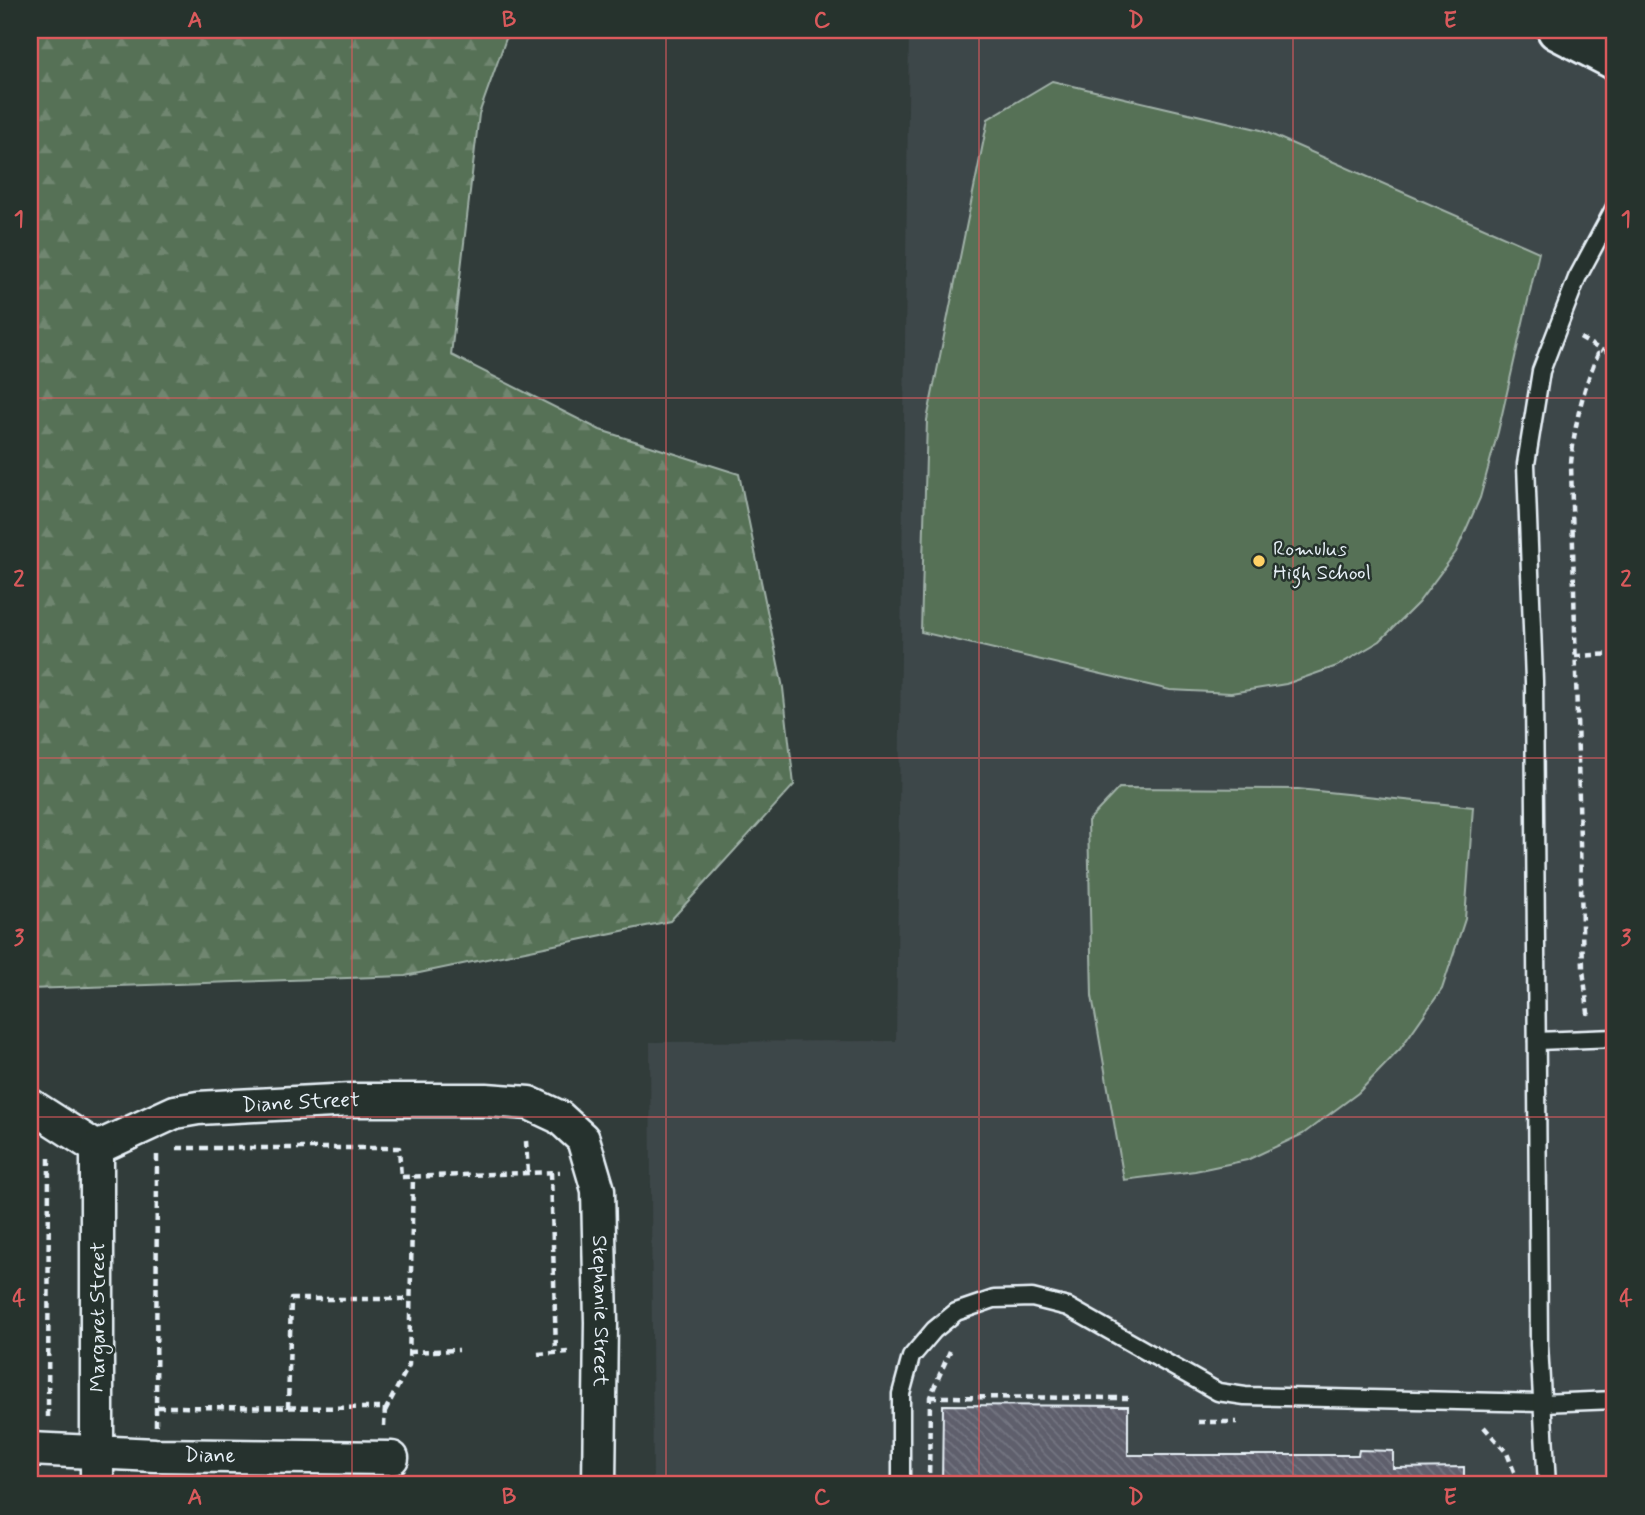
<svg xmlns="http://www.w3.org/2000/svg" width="1645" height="1515" font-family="Mynerve,sans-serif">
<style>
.built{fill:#3e4649}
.forest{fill:url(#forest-firs);stroke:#a0b1a8;stroke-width:2}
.pitch{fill:#577157;stroke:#a0b1a8;stroke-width:2}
.building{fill:url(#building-back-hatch);stroke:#e8f1f8;stroke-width:2}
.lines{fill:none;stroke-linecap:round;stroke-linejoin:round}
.lane-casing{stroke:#e8f1f8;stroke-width:21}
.street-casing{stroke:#e8f1f8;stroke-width:37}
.secondary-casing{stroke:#e8f1f8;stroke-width:44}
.path{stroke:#e8f1f8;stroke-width:4.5;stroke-dasharray:7 5;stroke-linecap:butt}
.lane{stroke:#26332d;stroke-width:16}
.street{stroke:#26332d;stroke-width:32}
.secondary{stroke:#26332d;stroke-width:38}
.grid{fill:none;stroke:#da5a5c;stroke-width:2;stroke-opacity:0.55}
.poi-dot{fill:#ffd166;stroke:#26332d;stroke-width:2.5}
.labels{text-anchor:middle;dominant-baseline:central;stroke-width:5;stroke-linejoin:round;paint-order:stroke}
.poi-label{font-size:21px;fill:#e8f1f8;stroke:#26332d;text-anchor:start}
.street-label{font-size:21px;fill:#e8f1f8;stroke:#26332d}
.neatline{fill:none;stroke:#da5a5c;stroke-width:2.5}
.grid-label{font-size:23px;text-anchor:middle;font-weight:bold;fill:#da5a5c}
</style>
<defs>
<pattern id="forest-firs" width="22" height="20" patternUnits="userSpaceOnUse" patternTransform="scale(1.75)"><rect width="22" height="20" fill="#577157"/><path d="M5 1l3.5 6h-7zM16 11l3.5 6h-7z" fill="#6f8670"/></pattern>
<pattern id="building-back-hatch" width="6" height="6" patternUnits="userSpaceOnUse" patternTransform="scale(1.75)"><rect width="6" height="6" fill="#5e5f6c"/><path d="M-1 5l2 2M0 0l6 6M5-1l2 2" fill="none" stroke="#757682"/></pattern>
</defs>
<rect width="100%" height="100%" fill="#313c3a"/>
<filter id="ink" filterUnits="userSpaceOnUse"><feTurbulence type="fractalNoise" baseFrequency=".0143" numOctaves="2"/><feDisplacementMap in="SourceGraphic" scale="14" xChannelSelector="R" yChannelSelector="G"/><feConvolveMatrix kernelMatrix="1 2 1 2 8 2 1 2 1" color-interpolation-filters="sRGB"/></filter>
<g filter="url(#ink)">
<path class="built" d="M909 30H1518L1615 81V1485H653L650 1042 896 1041Z"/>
<path class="forest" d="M30 30H509L479 114 451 355 600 430 739 474 783 688 794 785 670 921 405 976 30 989Z"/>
<g class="pitch">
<path d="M1052 81 1261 130 1539 252 1498 432 1480 498 1456 552 1418 603 1380 641 1337 666 1286 684 1231 693 1170 690 921 632 927 420 988 119Z"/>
<path d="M1119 788 1298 789 1473 807 1465 919 1442 989 1400 1049 1358 1093 1303 1134 1247 1160 1195 1171 1124 1180 1092 996 1088 821Z"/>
</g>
<path class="building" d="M943 1405 1128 1406V1455H1358L1359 1450 1393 1451V1468L1464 1467V1485H942Z"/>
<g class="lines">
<g class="lane-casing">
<g id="lane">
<path d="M1537 1041 1615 1038"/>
<path d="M901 1485V1394L911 1357 934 1330 956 1312 994 1299 1032 1298 1068 1307 1218 1392 1245 1396 1542 1403 1615 1400"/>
<path d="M1547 1485 1539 1345 1534 681 1526 464 1541 371 1577 278 1615 207"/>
</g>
</g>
<g class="street-casing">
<g id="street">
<path id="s1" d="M30 1105 97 1148 175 1112 198 1108 352 1100H486L529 1103 559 1117 583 1139 598 1190 601 1322 599 1485"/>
<path id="s2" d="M30 1449 155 1455 392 1458"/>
<path d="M97 1485V1148"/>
</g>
</g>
<g class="secondary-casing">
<path id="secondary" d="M1557 30 1615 60"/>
</g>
<g class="path">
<path d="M1612 266 1615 300"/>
<path d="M1580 338 1603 351"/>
<path d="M1575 656 1615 654"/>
<path d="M1590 1012 1588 1013 1583 969 1571 463C1575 423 1582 391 1598 354L1615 347"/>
<path d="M526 1141 528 1173"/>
<path d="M177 1148H399L401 1177 560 1172"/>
<path d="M551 1172 556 1352"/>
<path d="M409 1352 459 1350"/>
<path d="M538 1354 568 1352"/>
<path d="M930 1397 1128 1398"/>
<path d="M157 1407 385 1408 384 1426"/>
<path d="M288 1408 291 1299H410"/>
<path d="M385 1411 409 1365 413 1176"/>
<path d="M48 1417 49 1157"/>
<path d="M1198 1422H1237"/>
<path d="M156 1426 157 1154"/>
<path d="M1484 1427 1507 1453 1519 1485"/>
<path d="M929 1485 930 1397 950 1351"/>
</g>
<use href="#lane" class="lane"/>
<use href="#street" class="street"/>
<use href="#secondary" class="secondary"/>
</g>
</g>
<path class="grid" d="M352 30V1485M666 30V1485M979 30V1485M1293 30V1485M30 398H1615M30 758H1615M30 1117H1615"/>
<circle class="poi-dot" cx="1259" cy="561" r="7"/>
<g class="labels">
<g class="poi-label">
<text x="1273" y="549">Romulus<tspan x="1273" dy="24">High School</tspan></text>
</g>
<g class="street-label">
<text stroke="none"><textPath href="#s1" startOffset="292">Diane Street</textPath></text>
<text stroke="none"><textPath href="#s1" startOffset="760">Stephanie Street</textPath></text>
<text transform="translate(98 1317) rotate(-90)">Margaret Street</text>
<text stroke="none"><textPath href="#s2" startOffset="180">Diane</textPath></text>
</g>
</g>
<rect width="1645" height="1515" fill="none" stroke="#26332d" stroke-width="77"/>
<rect x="38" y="38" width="1568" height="1438" class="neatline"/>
<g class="grid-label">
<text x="195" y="27">A</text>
<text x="509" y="27">B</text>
<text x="822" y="27">C</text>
<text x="1136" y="27">D</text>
<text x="1450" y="27">E</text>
<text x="19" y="226">1</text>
<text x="1626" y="226">1</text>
<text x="19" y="586">2</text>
<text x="1626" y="586">2</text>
<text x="19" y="945">3</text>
<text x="1626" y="945">3</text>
<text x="19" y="1305">4</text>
<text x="1626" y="1305">4</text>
<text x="195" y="1504">A</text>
<text x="509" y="1504">B</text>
<text x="822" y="1504">C</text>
<text x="1136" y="1504">D</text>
<text x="1450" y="1504">E</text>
</g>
</svg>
